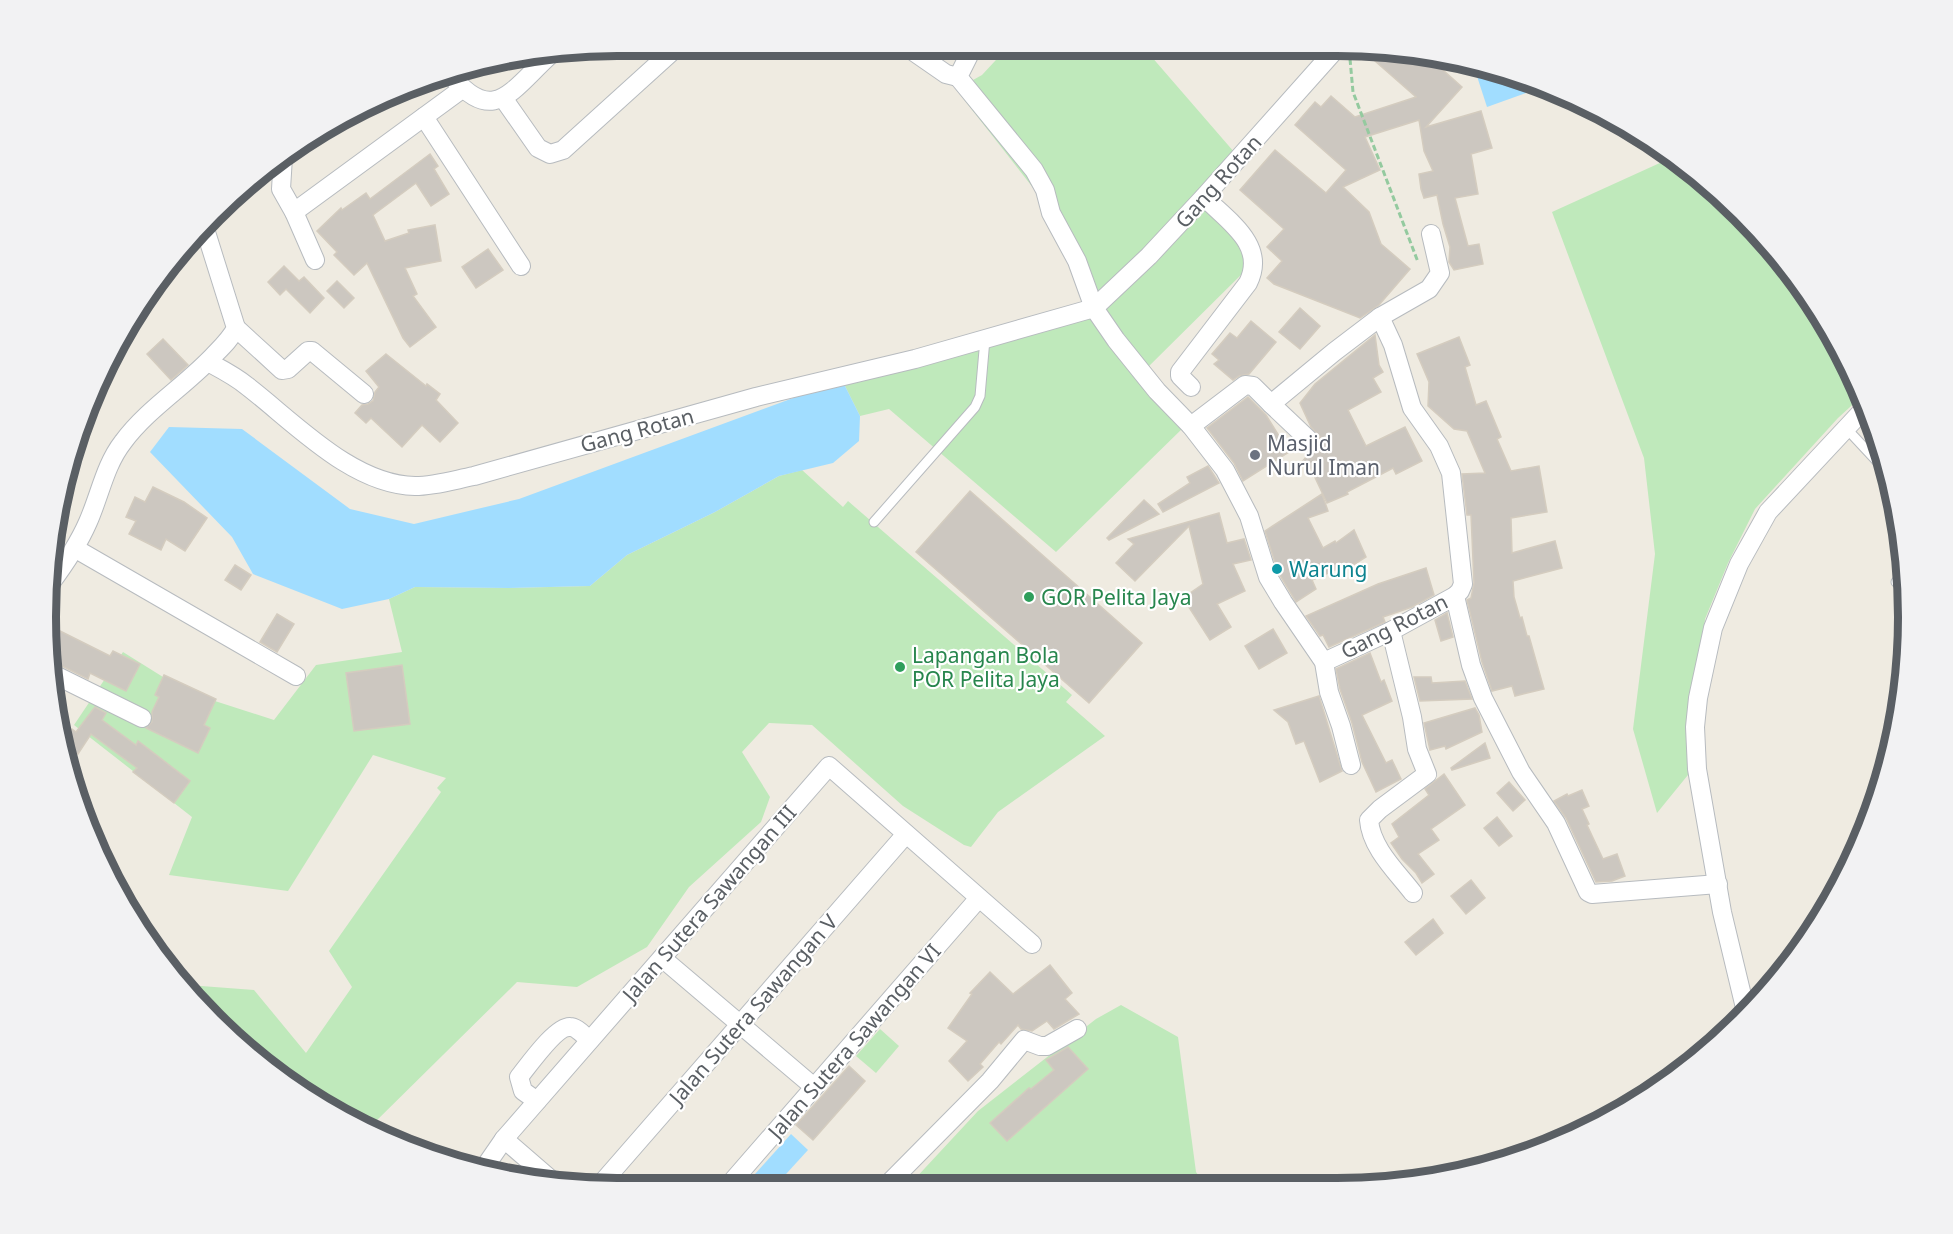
<svg xmlns="http://www.w3.org/2000/svg" width="1953" height="1234" font-family="'Noto Sans',sans-serif">
<style>
.green{fill:#bfe9bb}
.water{fill:#a1ddff}
.building{fill:#ccc7c0;stroke:#d4ccbf;stroke-width:1.5}
.lines{fill:none;stroke-linecap:round;stroke-linejoin:round}
.lane-casing{stroke:#b7bbbf;stroke-width:11}
.street-casing{stroke:#b7bbbf;stroke-width:20}
.path{stroke:#94ca9f;stroke-width:3;stroke-dasharray:6 3;stroke-linecap:butt}
.lane{stroke:#fff;stroke-width:9}
.street{stroke:#fff;stroke-width:18}
.worship-dot{fill:#6b7280;stroke:#fff;stroke-width:2}
.culture-dot{fill:#0f9aa8;stroke:#fff;stroke-width:2}
.leisure-dot{fill:#2e9e5b;stroke:#fff;stroke-width:2}
.labels{text-anchor:middle;dominant-baseline:central;stroke-width:4.5;stroke-linejoin:round;paint-order:stroke}
.street-label{font-size:21px;fill:#5a5f64;stroke:#fff}
.worship-label{font-size:21px;fill:#5b616d;stroke:#fff;text-anchor:start}
.culture-label{font-size:21px;fill:#0d838f;stroke:#fff;text-anchor:start}
.leisure-label{font-size:21px;fill:#27864d;stroke:#fff;text-anchor:start}
.rim{fill:none;stroke:#5a5f64;stroke-width:8}
</style>
<rect width="100%" height="100%" fill="#efebe1"/>
<g class="green">
<path d="M1008 47 1144 48 1241 160 1201 203 1241 241 1251 265 1142 373 1184 427 1056 552 889 409 860 416 842 380 1093 305 1052 212 962 97 975 83 973 80 982 75Z"/>
<path d="M1673 157 1684 163 1766 240 1832 331 1861 397 1838 418 1755 509 1728 563 1705 619 1692 770 1657 813 1633 729 1655 554 1644 458 1552 212Z"/>
<path d="M802 470 843 507 848 501 1072 695 1066 702 1105 736 998 812 971 847 964 845 903 806 812 725 769 723 742 752 770 797 761 822 689 887 647 947 577 987 517 982 369 1128 269 1071 188 985 254 990 306 1053 352 987 329 951 441 792 437 788 446 778 373 755 288 891 169 875 192 817 74 725 123 652 187 692 274 720 316 665 402 652 389 599 415 587 509 588 590 586 627 555 715 512 779 476Z"/>
<path d="M1121 1005 1178 1037 1196 1172 1207 1187 916 1186 912 1182 978 1111 1096 1019Z"/>
<path d="M880 1029 899 1046 876 1073 856 1056Z"/>
</g>
<g class="water">
<path d="M1474 67 1546 86 1487 107Z"/>
<path d="M842 380 860 416 859 441 833 463 779 476 715 512 627 555 590 586 509 588 415 587 389 599 342 609 253 574 232 537 150 452 169 427 242 429 350 509 414 524 519 499Z"/>
<path d="M791 1134 808 1150 776 1185H767L755 1174Z"/>
</g>
<g class="building">
<path d="M1386 50H1410L1425 54 1462 87 1426 127 1481 111 1492 148 1471 154 1478 194 1455 198 1468 246 1479 244 1483 264 1454 270 1449 262 1450 247 1443 224 1437 195 1424 198 1421 189 1419 174 1433 171 1424 151 1419 120 1365 137 1380 170 1343 187 1369 212 1381 244 1410 269 1379 305 1360 318 1274 284 1267 278 1282 261 1267 247 1284 229 1240 190 1275 150 1326 193 1346 170 1295 125 1315 102 1321 107 1331 96 1355 117 1416 97 1375 61Z"/>
<path d="M430 154 438 166 434 169 449 194 431 206 416 183 373 215 385 241 409 233 408 230 435 225 441 261 405 268 417 294 413 296 436 327 410 347 403 338 367 263 354 275 334 255 337 252 317 231 341 208 342 210 366 193 370 199Z"/>
<path d="M488 249 503 270 476 288 462 267Z"/>
<path d="M284 266 299 281 304 277 324 298 310 313 286 289 280 295 268 282Z"/>
<path d="M337 281 354 298 344 308 327 291Z"/>
<path d="M1300 308 1320 326 1300 349 1279 332Z"/>
<path d="M1251 321 1276 342 1249 374 1239 376 1233 380 1214 364 1219 360 1212 354 1230 333 1237 338Z"/>
<path d="M1375 335 1379 365 1383 372 1373 378 1381 392 1348 410 1366 446 1405 427 1422 461 1396 474 1393 468 1347 492 1348 494 1327 503 1311 469 1302 462 1311 451 1318 447 1320 437 1311 427 1300 403 1315 384Z"/>
<path d="M1459 337 1470 365 1465 367 1476 405 1486 401 1501 437 1497 439 1511 471 1539 466 1547 512 1511 518 1512 553 1555 541 1562 568 1513 581 1514 597 1520 618 1522 617 1527 636H1529L1544 689 1515 696 1512 686 1492 691 1482 662 1467 600 1471 598 1474 583 1471 515H1467L1462 474 1485 473 1467 431 1454 429 1428 406 1429 382 1417 354Z"/>
<path d="M163 339 188 365 171 380 147 354Z"/>
<path d="M386 354 426 386 427 384 440 394 436 400 458 423 440 442 422 425 402 447 371 418 366 423 355 413 362 405 368 404 373 401 375 392 379 387 366 371Z"/>
<path d="M1248 397 1266 415 1289 452 1243 481 1234 463 1207 428Z"/>
<path d="M1208 466 1219 483 1163 512 1158 504 1190 483 1187 477Z"/>
<path d="M153 487 184 502 207 518 185 551 166 539 161 550 129 534 136 521 126 517 135 497 145 502Z"/>
<path d="M970 491 1142 643 1089 703 916 552Z"/>
<path d="M1322 494 1328 511 1308 518 1323 548 1335 541 1336 543 1354 530 1366 557 1350 567 1349 564 1312 580 1316 589 1296 602 1278 572 1265 531Z"/>
<path d="M1144 500 1159 514 1109 540 1107 538Z"/>
<path d="M1219 513 1227 543 1244 539 1251 560 1233 564 1245 591 1217 604 1231 627 1210 640 1183 598 1203 584 1189 526 1135 581 1116 563 1134 544 1128 539Z"/>
<path d="M235 565 251 575 241 590 225 580Z"/>
<path d="M1426 568 1434 595 1412 607 1383 617 1385 622 1329 647 1323 635 1320 636 1306 616 1378 584Z"/>
<path d="M1447 613 1453 637 1441 641 1435 620Z"/>
<path d="M277 614 294 624 277 652 260 642Z"/>
<path d="M46 624 110 656 113 651 140 664 126 691 90 673 88 679 58 664 51 663Z"/>
<path d="M1273 629 1287 653 1259 669 1245 646Z"/>
<path d="M1370 653 1381 682 1384 680 1392 701 1362 715 1386 763 1392 760 1401 779 1376 792 1362 762 1352 723 1340 689 1336 669Z"/>
<path d="M402 665 410 724 354 731 346 673Z"/>
<path d="M164 675 216 699 204 725 210 728 198 753 146 728 152 722V712L159 697 155 695Z"/>
<path d="M1414 677H1431L1432 683 1465 681 1472 699 1420 701Z"/>
<path d="M1319 696 1342 771 1320 782 1304 741 1296 744 1288 722 1274 710Z"/>
<path d="M95 707 106 713 102 720 136 745 138 741 190 781 174 803 133 772 137 768 91 734 78 754 63 743 72 729 76 732Z"/>
<path d="M1475 708 1479 715 1482 732 1446 749 1445 746 1430 750 1424 723Z"/>
<path d="M1485 743 1490 758 1452 770 1451 768Z"/>
<path d="M1444 774 1465 805 1431 829 1439 840 1418 854 1434 874 1422 883 1416 873 1402 859 1391 843 1399 837 1392 824 1429 795 1425 789Z"/>
<path d="M1509 782 1525 800 1513 811 1497 793Z"/>
<path d="M1582 790 1589 806 1582 809 1589 824 1587 825 1603 859 1617 854 1625 876 1612 881 1596 882 1566 818 1554 801 1567 794 1568 796Z"/>
<path d="M1497 817 1512 836 1499 846 1484 828Z"/>
<path d="M1471 880 1485 898 1466 914 1451 896Z"/>
<path d="M1433 919 1443 933 1416 955 1405 942Z"/>
<path d="M1050 965 1072 993 1065 999 1079 1014 1054 1029 1047 1021 1032 1031 1021 1029 1018 1025 1001 1044 999 1042 980 1064 983 1067 968 1081 949 1061 967 1041 948 1028 972 994 970 993 990 972 1013 994Z"/>
<path d="M1068 1047 1088 1069 1007 1141 990 1123 1029 1088 1031 1089 1054 1070 1046 1060Z"/>
<path d="M849 1066 865 1081 813 1140 796 1125Z"/>
</g>
<g class="lines">
<g class="lane-casing">
<g id="lane">
<path d="M1846 428 1887 472"/>
<path d="M874 522 975 407 980 396 985 339"/>
<path d="M1896 582 1904 574"/>
</g>
</g>
<g class="street-casing">
<g id="street">
<path d="M907 47 946 74 958 77"/>
<path d="M973 47 958 77 1034 170 1045 190 1051 213 1077 261 1094 308 1116 340 1157 391 1191 426 1225 470 1249 516 1268 577 1283 602 1324 662 1329 692 1341 726 1351 765"/>
<path d="M449 73C493 127 510 92 549 56"/>
<path d="M503 98 538 148 550 154 563 150 679 45"/>
<path d="M424 117 521 266"/>
<path d="M283 157 281 189 294 212 315 260"/>
<path d="M294 212 462 89"/>
<path d="M236 328 282 370 288 369 308 351H312L364 394"/>
<path d="M208 362C221 369 235 376 247 386 294 422 352 485 415 486 435 486 454 480 474 476L756 397 915 359 1094 308 1149 256 1204 197 1336 49"/>
<path d="M1191 387 1180 376V372L1248 283C1267 245 1228 221 1204 197"/>
<path d="M1271 404 1309 440"/>
<path d="M1191 426 1245 385 1253 386 1271 404 1334 352 1380 317 1429 289 1440 273 1431 234"/>
<path d="M76 549 296 676"/>
<path d="M50 584C65 564 78 545 88 522 100 495 105 465 123 442 148 408 187 385 216 353 224 345 231 338 236 328L205 229"/>
<path d="M1455 596 1471 665 1483 698 1521 772 1556 823 1588 892 1592 894 1718 884"/>
<path d="M1391 631 1412 717 1417 749 1427 774 1380 809 1369 820C1371 848 1397 872 1413 893"/>
<path d="M1324 662 1391 631 1455 596 1460 591 1463 584 1451 473 1439 446 1412 408 1393 345 1380 317"/>
<path d="M53 674 142 718"/>
<path d="M662 958 814 1087"/>
<path d="M1746 1012 1722 912 1697 769 1695 727 1698 698 1713 628 1739 564 1768 512 1866 407"/>
<path d="M537 1101 523 1091 519 1077C528 1066 556 1026 570 1027 577 1027 584 1036 590 1040"/>
<path d="M504 1139 556 1184"/>
<path d="M484 1168 504 1139 829 766 1032 944"/>
<path d="M601 1184 906 834"/>
<path d="M729 1185 979 898"/>
<path d="M886 1186 990 1081 1024 1040 1040 1046H1047L1077 1029"/>
</g>
</g>
<path class="path" d="M1350 59 1353 92 1418 262"/>
<use href="#lane" class="lane"/>
<use href="#street" class="street"/>
</g>
<circle class="worship-dot" cx="1255" cy="455" r="6"/>
<circle class="culture-dot" cx="1277" cy="569" r="6"/>
<g class="leisure-dot">
<circle cx="1029" cy="597" r="6"/>
<circle cx="900" cy="667" r="6"/>
</g>
<g class="labels">
<g class="street-label">
<text transform="translate(1218 181) rotate(-48)">Gang Rotan</text>
<text transform="translate(637 430) rotate(-15)">Gang Rotan</text>
<text transform="translate(1394 626) rotate(-27)">Gang Rotan</text>
<text transform="translate(709 903) rotate(-49)">Jalan Sutera Sawangan III</text>
<text transform="translate(753 1009) rotate(-49)">Jalan Sutera Sawangan V</text>
<text transform="translate(854 1041) rotate(-49)">Jalan Sutera Sawangan VI</text>
</g>
<g class="worship-label">
<text x="1267" y="443">Masjid<tspan x="1267" dy="24">Nurul Iman</tspan></text>
</g>
<g class="culture-label">
<text x="1289" y="569">Warung</text>
</g>
<g class="leisure-label">
<text x="1041" y="597">GOR Pelita Jaya</text>
<text x="912" y="655">Lapangan Bola<tspan x="912" dy="24">POR Pelita Jaya</tspan></text>
</g>
</g>
<path d="M0 0H1953V1234H0ZM617 56H1337A561 561 0 0 1 1898 617V617A561 561 0 0 1 1337 1178H617A561 561 0 0 1 56 617V617A561 561 0 0 1 617 56Z" fill="#f2f2f3" fill-rule="evenodd"/>
<path class="rim" d="M617 56H1337A561 561 0 0 1 1898 617V617A561 561 0 0 1 1337 1178H617A561 561 0 0 1 56 617V617A561 561 0 0 1 617 56Z"/>
</svg>
